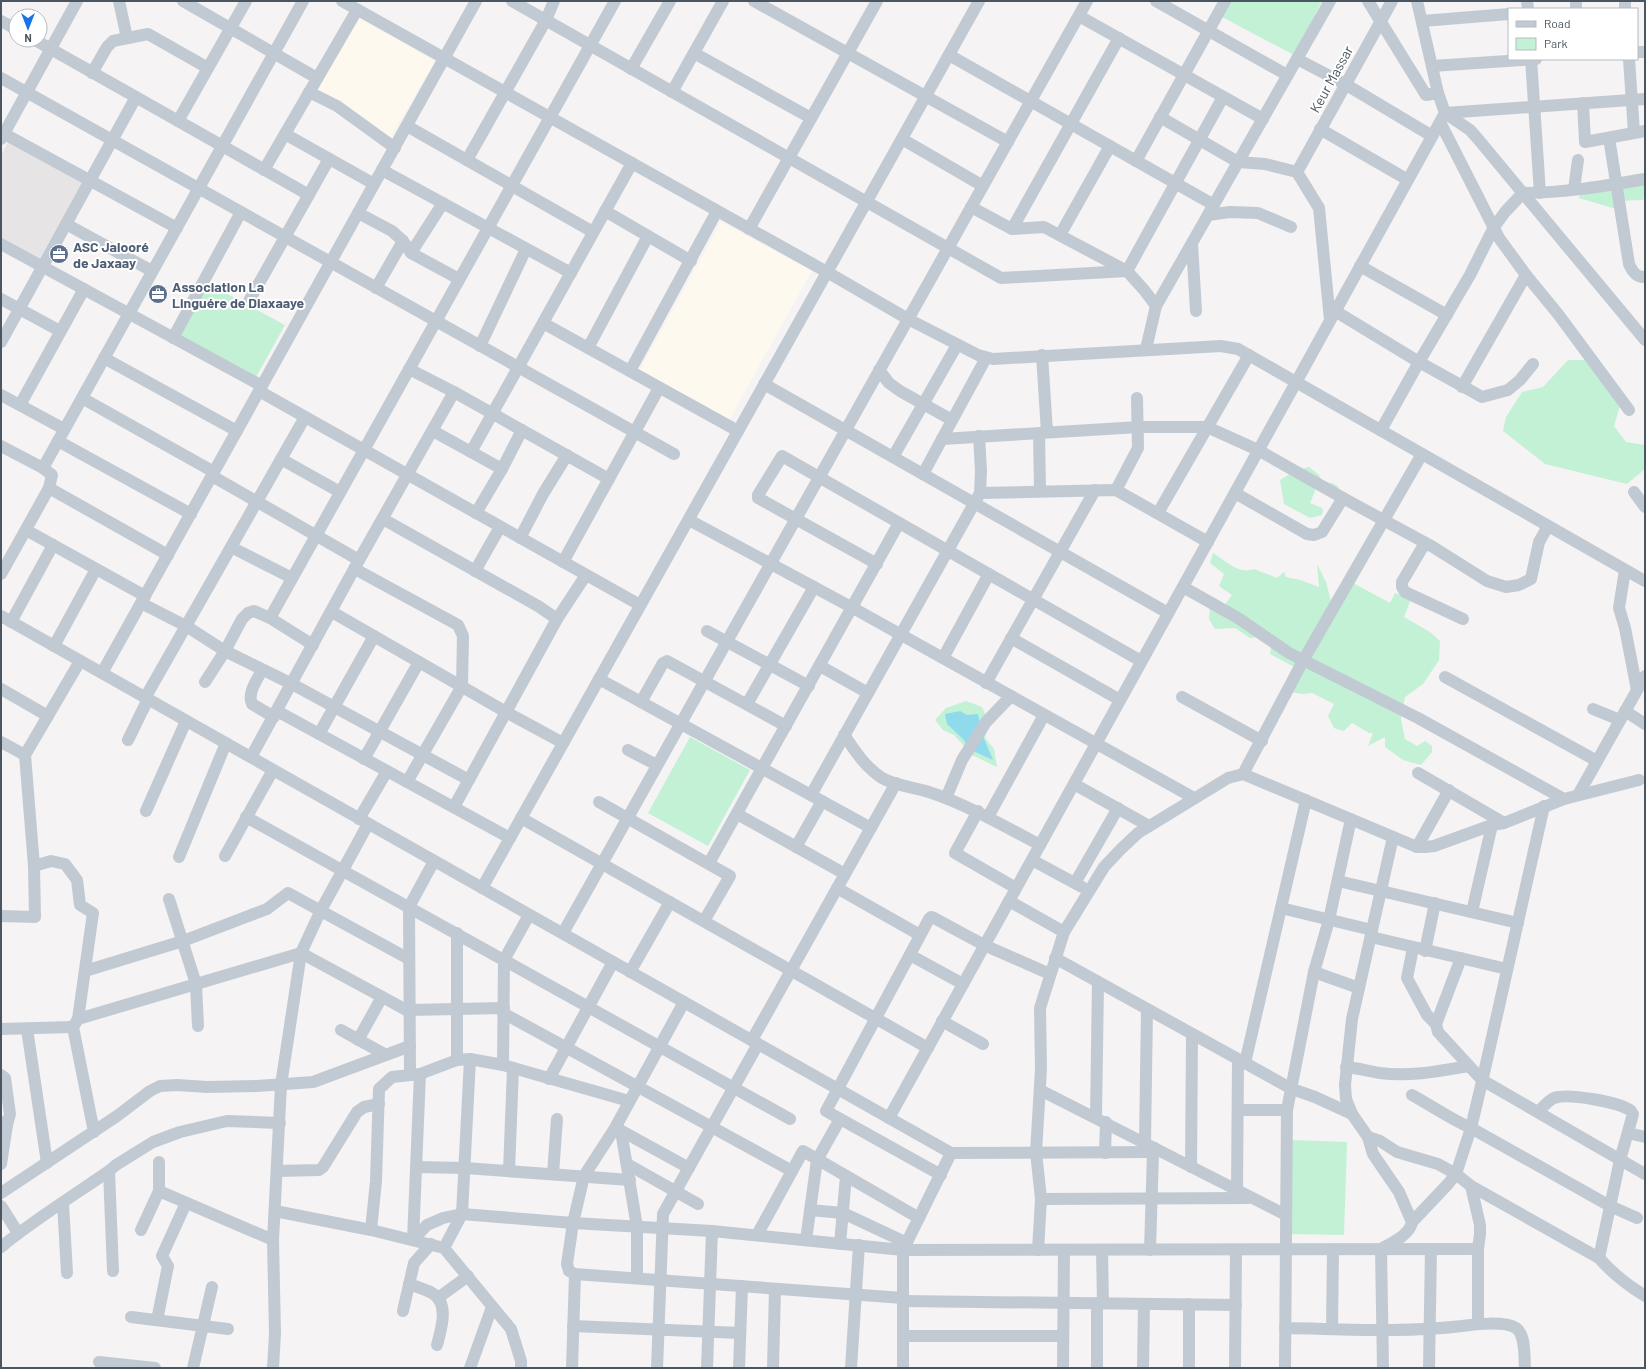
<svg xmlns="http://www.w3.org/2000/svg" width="1646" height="1369" font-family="Barlow,sans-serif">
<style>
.commercial{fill:#fdf9ef}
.education{fill:#e6e4e5}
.green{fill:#c3f1d5}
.water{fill:#90daee}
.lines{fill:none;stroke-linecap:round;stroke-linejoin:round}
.minor{stroke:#c1cad2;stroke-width:12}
.labels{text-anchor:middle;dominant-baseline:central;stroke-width:4;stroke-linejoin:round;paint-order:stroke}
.street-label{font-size:14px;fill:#4a5661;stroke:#fff}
.service-label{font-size:14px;font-weight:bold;fill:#4e5e75;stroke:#fff;text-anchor:start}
</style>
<rect width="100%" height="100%" fill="#f5f3f3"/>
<g class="commercial">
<path d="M358 17 435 61 389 140 313 98Z"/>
<path d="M721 222 812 271 729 420 639 371Z"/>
</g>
<path class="education" d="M9 140 83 181 40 258 1 237V155Z"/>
<g class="green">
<path d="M1230 1H1322L1294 55 1222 17Z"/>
<path d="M1645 173V195L1643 200 1618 201 1616 209 1579 198 1581 189 1601 190 1612 178Z"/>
<path d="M207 283 285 325 255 379 178 337Z"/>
<path d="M1568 360H1591L1623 395 1614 426 1626 442 1645 445V469L1627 484 1545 464 1503 431 1506 417 1522 392 1543 387Z"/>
<path d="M1309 467 1319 475 1322 482 1332 483 1338 486 1339 494 1316 488 1310 503 1322 508 1323 511 1322 515 1310 518 1284 504 1280 480 1293 472Z"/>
<path d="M1213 553C1226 561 1239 575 1254 569L1277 578 1284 572 1286 577 1300 580 1319 587 1317 564 1326 582 1331 601 1353 583 1390 603 1395 593 1411 599 1404 617 1430 632 1440 641 1439 660 1423 684 1405 697 1401 719 1405 739 1417 746 1425 741 1432 746V752L1421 765 1403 760 1385 747V737L1368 746 1373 733H1369L1352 723 1344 731 1334 728 1328 716 1334 704 1312 693 1302 694 1291 692 1298 669 1270 654 1272 643 1261 637 1250 638 1235 628 1215 629 1209 619 1210 606H1224L1232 595 1219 586 1224 574 1210 563Z"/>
<path d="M966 701 982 707 989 722 985 738 994 749 997 767 972 755 954 735 943 730 935 720 946 708Z"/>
<path d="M690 737 750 770 708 846 648 813Z"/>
<path d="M1290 1140 1347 1142 1344 1235 1288 1234Z"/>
</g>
<path class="water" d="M960 711 967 715 978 714 983 736 993 760 971 750 966 744 964 740 947 724 945 714Z"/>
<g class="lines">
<g class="minor">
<path d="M119 1 127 38"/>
<path d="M183 1 317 78"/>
<path d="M342 1 827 272 908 319 978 355 993 359 1221 346 1238 349 1645 581"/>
<path d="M512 1 1001 278 1127 271"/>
<path d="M754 1 1008 142"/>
<path d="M1156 1 1287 75"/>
<path d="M1368 1 1426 95 1438 93"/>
<path d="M1417 1 1438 93 1445 113 1470 130 1478 139 1645 340"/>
<path d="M1527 1 1528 9"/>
<path d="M1576 1V9"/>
<path d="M1625 1V9"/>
<path d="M1079 16 1263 119"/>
<path d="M1 21 16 29"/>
<path d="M1422 21 1509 14"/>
<path d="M1119 38 1012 229 1044 227 1127 271 1145 291 1156 306"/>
<path d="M35 40 309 195"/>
<path d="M1637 52H1645"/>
<path d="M694 53 811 118"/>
<path d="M949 55 1214 205"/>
<path d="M1297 59 1345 84 1432 136"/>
<path d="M1531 59 1540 193"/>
<path d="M1629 59 1634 133"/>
<path d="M1432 66 1536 59"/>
<path d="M631 69 670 1"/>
<path d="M92 73 107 47 113 41 148 34 208 68"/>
<path d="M1 78 674 454"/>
<path d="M309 92 337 106 395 148"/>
<path d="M672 92 723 1"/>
<path d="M1583 103 1585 142 1645 131"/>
<path d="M1445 113 1645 99"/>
<path d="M1160 117 1238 162 1265 164 1297 172 1319 208 1330 320"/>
<path d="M178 121 246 1"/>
<path d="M1440 122 1499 238 1526 275 1558 314 1629 410"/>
<path d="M407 126 593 232"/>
<path d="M1320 129 1408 180"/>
<path d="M1 132 177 228"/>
<path d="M285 134 374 184"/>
<path d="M1609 138 1629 264C1632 271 1636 278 1645 277"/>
<path d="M1 139 77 1"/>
<path d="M902 139 983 186"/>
<path d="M467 160 546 20 554 1"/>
<path d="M1136 161 1225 1"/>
<path d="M264 170 357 10"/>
<path d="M382 170 571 273"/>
<path d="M1297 172 1392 1"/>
<path d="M1574 189 1578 160"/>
<path d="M971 207 1012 229"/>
<path d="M605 211 691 261"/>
<path d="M358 213 392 231 403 241 411 253 459 279"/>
<path d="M1208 215 1230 212 1258 213 1291 227"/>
<path d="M66 224 152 271"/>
<path d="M749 229 877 1"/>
<path d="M1060 235 1110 146"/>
<path d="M1 244 262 386"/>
<path d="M1192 244 1196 311"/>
<path d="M411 253 443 203"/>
<path d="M1360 266 1447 315"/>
<path d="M1127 271 1223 97"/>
<path d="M376 288 403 241"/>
<path d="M1 299 60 331"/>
<path d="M249 301 329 159"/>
<path d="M1335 311 1419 362 1482 397 1508 390 1520 380 1533 364"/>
<path d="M543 323 738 431"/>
<path d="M173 338 241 212"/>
<path d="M1 342 136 97"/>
<path d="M480 346 526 249"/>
<path d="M588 348 648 236"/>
<path d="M1146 349 1156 306 1330 1"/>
<path d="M1042 355 1047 432"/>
<path d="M104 358 237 431"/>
<path d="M409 369 454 392 609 479"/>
<path d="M879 370 889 383 900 391 952 420"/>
<path d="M630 371 717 211"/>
<path d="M764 384 1168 613"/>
<path d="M1462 387 1526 275"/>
<path d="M259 391 640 605"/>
<path d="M1 395 64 429"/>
<path d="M82 398 214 472"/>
<path d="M20 405 84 289"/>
<path d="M1381 430 1419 362 1470 275 1494 227 1505 212 1523 193C1563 193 1605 186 1645 179"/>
<path d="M433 431 502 469"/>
<path d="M1039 433 1040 491"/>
<path d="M942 439 1139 427H1207L1258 450 1343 498"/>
<path d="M58 441 191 514"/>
<path d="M1 446 43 468 52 475 49 488 1 574"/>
<path d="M471 452 632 163"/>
<path d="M893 457 957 345"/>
<path d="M281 459 340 492"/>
<path d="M43 468 303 1"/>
<path d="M923 474 986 358"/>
<path d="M212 476 359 560"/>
<path d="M49 488 168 555"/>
<path d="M1116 490 1138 448 1137 398"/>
<path d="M1634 492 1645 507"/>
<path d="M980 493 1116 490 1208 542"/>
<path d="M1235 493 1307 534 1314 535 1322 532 1343 498 1433 547 1487 581 1506 587 1519 585 1531 579 1539 542 1548 526"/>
<path d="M476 513 502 469 522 430"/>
<path d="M1158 513 1249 355"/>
<path d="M383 519 538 606 557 619"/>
<path d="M689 520 853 608 1194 798"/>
<path d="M26 530 145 596"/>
<path d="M520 538 543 494 567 455"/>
<path d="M1425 543 1402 582V587L1405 592 1463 619"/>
<path d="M231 547 292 578"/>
<path d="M563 562 659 388"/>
<path d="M877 564 758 498V495L782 456 1141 661"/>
<path d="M355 569 458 625 463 636 462 686 407 782"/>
<path d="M1625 570 1619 608 1625 628 1637 690"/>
<path d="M475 571 500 527"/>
<path d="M1183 587 1238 618 1289 653 1418 718 1564 799"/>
<path d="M141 603 186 626 225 651 292 684 469 780"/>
<path d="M332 612 506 712 563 743"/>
<path d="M1 616 951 1153 1153 1152"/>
<path d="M270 618 615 1"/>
<path d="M11 622 53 545"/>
<path d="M707 631 809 686"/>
<path d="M1011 638 1120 700"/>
<path d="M54 646 96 569"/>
<path d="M943 658 989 574"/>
<path d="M80 661 25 755 34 866 51 861 65 864 77 880 80 905 93 913 78 1019 73 1027 94 1132"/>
<path d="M820 666 868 693"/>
<path d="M262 670C257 680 247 693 252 704L274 717"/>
<path d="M102 673 476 1"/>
<path d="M1445 677 1597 761"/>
<path d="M599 679 871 828"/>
<path d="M205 682 225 651 242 619 248 613 254 611 270 618 313 645"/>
<path d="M986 683 1095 490"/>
<path d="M1 689 48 716"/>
<path d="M1182 697 1262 741"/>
<path d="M145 698 305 417"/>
<path d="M641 702 663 663 667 661 786 726"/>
<path d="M747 704 814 587"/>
<path d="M1593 709 1620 720"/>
<path d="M277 711 510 838"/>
<path d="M1625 711 1645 724"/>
<path d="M319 734 374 636"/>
<path d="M844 735C856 752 864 766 882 778 896 786 914 787 929 792 968 805 1004 826 1040 845"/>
<path d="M128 740 148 699"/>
<path d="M1 742 25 755"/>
<path d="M628 750 657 765"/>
<path d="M251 757 359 560 454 392"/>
<path d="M364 759 419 662"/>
<path d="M1418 773 1504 823"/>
<path d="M1243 774 1304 659 1422 454"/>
<path d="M1074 784 1149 826"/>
<path d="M811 795 980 493 981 471 979 436"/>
<path d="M1578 795 1645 676"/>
<path d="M946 798 962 760 986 722 1011 696"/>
<path d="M599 802 730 876 704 921"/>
<path d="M454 807 557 619 586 575"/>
<path d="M146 811 186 721"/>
<path d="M978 811 955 853 1016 888"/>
<path d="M737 814 845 874"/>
<path d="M246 817 790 1119"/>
<path d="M988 817 1044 715"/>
<path d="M521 818 928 1048"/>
<path d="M359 819 387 771"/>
<path d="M796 847 822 801"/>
<path d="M1417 847 1449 790"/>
<path d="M225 856 273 770"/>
<path d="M179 857 226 743"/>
<path d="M1032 860 1082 887"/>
<path d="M709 863 899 523"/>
<path d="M1338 881 1518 923"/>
<path d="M1075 883 1118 808"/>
<path d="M482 888 979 1"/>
<path d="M837 888 920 935"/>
<path d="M169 899 196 984 198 1026"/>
<path d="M1009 901 1064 932"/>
<path d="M1281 908 1372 930"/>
<path d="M1472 912 1492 825"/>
<path d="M1 916 35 917 34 866"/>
<path d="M457 933V1060"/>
<path d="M563 933 1087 1"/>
<path d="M1371 937 1507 969"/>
<path d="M1413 948 1407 978 1427 1015 1436 1024"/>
<path d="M1425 951 1435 903"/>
<path d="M910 955 963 984"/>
<path d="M1055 958 1292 1089 1315 1097 1352 1114"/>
<path d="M1461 958 1436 1024 1438 1032 1482 1080 1645 1174"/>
<path d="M85 971 183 941 267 909 288 893 409 959"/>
<path d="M630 972 670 902"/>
<path d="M1314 972 1359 988"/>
<path d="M684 1002 615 1128 584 1176 573 1223 567 1264 569 1271 575 1274 903 1298"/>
<path d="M410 1010 504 1008"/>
<path d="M503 1013 792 1171"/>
<path d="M78 1019 301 953 410 1012"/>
<path d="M942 1021 983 1044"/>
<path d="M1 1029 73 1027"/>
<path d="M27 1029 47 1163"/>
<path d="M341 1030 386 1055"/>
<path d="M358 1040 382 997"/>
<path d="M752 1040 896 783"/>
<path d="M1245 1063 1306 800"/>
<path d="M503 1065 504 960 529 915"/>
<path d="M1346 1067C1358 1068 1368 1071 1380 1073 1410 1077 1440 1071 1469 1066"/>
<path d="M420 1074 413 1240 427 1225 443 1218 462 1214 573 1223 712 1231 903 1250 1478 1249"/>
<path d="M1 1075 5 1078 10 1114 7 1125"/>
<path d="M410 1075 409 907 434 861"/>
<path d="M549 1079 613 962"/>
<path d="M1040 1090 1286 1215"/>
<path d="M1412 1095C1432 1106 1450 1119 1471 1128L1610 1206 1637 1218"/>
<path d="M1238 1110H1287"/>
<path d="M1538 1112C1542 1108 1549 1100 1554 1098 1568 1093 1620 1102 1631 1111L1633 1114 1620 1160 1599 1258"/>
<path d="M1096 1117 1098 982"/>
<path d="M889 1118 1445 113"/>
<path d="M618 1129 689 1168"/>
<path d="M621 1131 637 1227V1278"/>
<path d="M1628 1133 1645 1137"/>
<path d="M1368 1137 1380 1141 1397 1152 1438 1164 1456 1174 1471 1186 1599 1258C1613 1274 1627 1285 1645 1296"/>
<path d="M1145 1143 1147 1009"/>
<path d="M1105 1153 1106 1122"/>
<path d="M1 1164 7 1125 1 1122"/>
<path d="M627 1164 698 1204"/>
<path d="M416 1167 465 1168 630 1180"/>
<path d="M1191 1167 1192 1034"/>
<path d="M109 1171 113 1271"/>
<path d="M277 1171 319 1170 323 1167 357 1112 364 1107 379 1104"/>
<path d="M509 1171 513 1068"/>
<path d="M553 1174 557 1119"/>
<path d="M941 1175 826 1111 929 919 931 917 934 918 984 945 1050 974"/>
<path d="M1471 1186 1480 1225V1234L1478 1249V1324"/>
<path d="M159 1191 273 1240"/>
<path d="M1237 1191 1238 1060"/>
<path d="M1 1193 117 1116 150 1091 160 1086 177 1085 207 1087 257 1086 313 1082 410 1046"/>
<path d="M1041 1199 1248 1198"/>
<path d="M63 1203 67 1273"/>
<path d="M1 1206 18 1233"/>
<path d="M810 1210 843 1213 907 1243"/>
<path d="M275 1211 371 1230 444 1248 511 1329 521 1361V1368"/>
<path d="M1412 1222 1448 1184 1456 1174 1471 1128 1484 1073 1544 806"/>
<path d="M141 1230 159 1191V1162"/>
<path d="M371 1230 376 1181 379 1089 392 1077 420 1074 457 1060 470 1059 503 1065 629 1101"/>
<path d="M757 1235 803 1151 919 1218"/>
<path d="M806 1240 817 1160 840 1119"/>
<path d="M840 1244 846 1176"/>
<path d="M1 1247C35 1219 73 1196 109 1171L116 1165 153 1142 180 1132 227 1121 280 1123"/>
<path d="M444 1248 462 1214 470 1059"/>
<path d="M1038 1250 1041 1199 1036 1152 1041 1069 1040 1008 1064 932 1104 867 1120 850 1138 833 1228 778 1243 774 1417 847H1426L1434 846 1492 825 1504 823 1564 799 1639 780"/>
<path d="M1102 1250 1103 1303"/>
<path d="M1150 1250 1153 1152 1155 1148"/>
<path d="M409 1284C417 1287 425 1289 432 1293 450 1303 441 1330 437 1345"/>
<path d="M438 1298 468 1276"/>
<path d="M903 1301 1236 1305"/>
<path d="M403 1311 414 1263 431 1244"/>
<path d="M131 1317 228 1329"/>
<path d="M157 1320 168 1266 162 1256 186 1203"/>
<path d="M573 1326 740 1333"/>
<path d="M1285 1328C1344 1329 1403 1333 1462 1326 1474 1324 1505 1321 1516 1328 1526 1335 1524 1357 1525 1368"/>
<path d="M1332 1329 1333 1250"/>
<path d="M903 1336H1063"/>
<path d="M99 1362 155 1368"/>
<path d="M193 1368 212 1287"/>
<path d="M273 1368 275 1333 273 1240 281 1085 301 953 321 910 368 824"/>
<path d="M470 1368 492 1307"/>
<path d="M572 1368 575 1274"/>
<path d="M657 1368 663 1214 758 1044"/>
<path d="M707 1368 712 1231"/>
<path d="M739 1368 742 1286"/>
<path d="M773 1368 775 1289"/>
<path d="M851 1368 859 1245"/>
<path d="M903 1368V1250L951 1153"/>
<path d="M1063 1368 1064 1250"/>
<path d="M1097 1368V1303"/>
<path d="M1143 1368 1144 1304"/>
<path d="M1189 1368V1304"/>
<path d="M1235 1368 1236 1250"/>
<path d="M1285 1368 1287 1110 1314 972 1329 920 1351 819"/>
<path d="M1383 1368 1381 1249C1391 1243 1410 1235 1412 1222L1399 1192 1373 1154 1368 1137 1352 1114 1346 1099 1345 1085 1352 1019 1393 837"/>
<path d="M1429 1368 1431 1249"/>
</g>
</g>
<defs>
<g id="office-disc" transform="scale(1)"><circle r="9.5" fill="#5c6f8a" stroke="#fff"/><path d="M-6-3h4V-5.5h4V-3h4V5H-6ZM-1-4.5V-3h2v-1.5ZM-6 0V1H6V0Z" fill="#fff"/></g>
</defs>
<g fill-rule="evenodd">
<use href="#office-disc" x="59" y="254"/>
<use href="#office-disc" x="158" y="294"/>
</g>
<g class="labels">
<g class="street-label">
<text transform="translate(1331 79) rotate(-61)">Keur Massar</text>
</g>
<g class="service-label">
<text x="73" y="246">ASC Jalooré<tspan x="73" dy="16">de Jaxaay</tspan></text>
<text x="172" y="286">Association La<tspan x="172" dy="16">Linguére de Diaxaaye</tspan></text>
</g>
</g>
<rect width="1646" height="1369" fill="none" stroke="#4a5661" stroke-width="4"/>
<rect x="1508" y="8" width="130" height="52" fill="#ffffff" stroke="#b7bbc0"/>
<rect x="1516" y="21" width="20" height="6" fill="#c1cad2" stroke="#b7bbc0"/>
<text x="1544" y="28" font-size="12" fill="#4a5661">Road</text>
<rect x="1516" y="38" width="20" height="12" fill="#c3f1d5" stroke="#b7bbc0"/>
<text x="1544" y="48" font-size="12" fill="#4a5661">Park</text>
<g transform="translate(28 28) rotate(180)"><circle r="19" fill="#ffffff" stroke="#b7bbc0"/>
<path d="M0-3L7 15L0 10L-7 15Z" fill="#1a73e8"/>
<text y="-6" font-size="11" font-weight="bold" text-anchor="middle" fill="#4a5661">N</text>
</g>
</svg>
